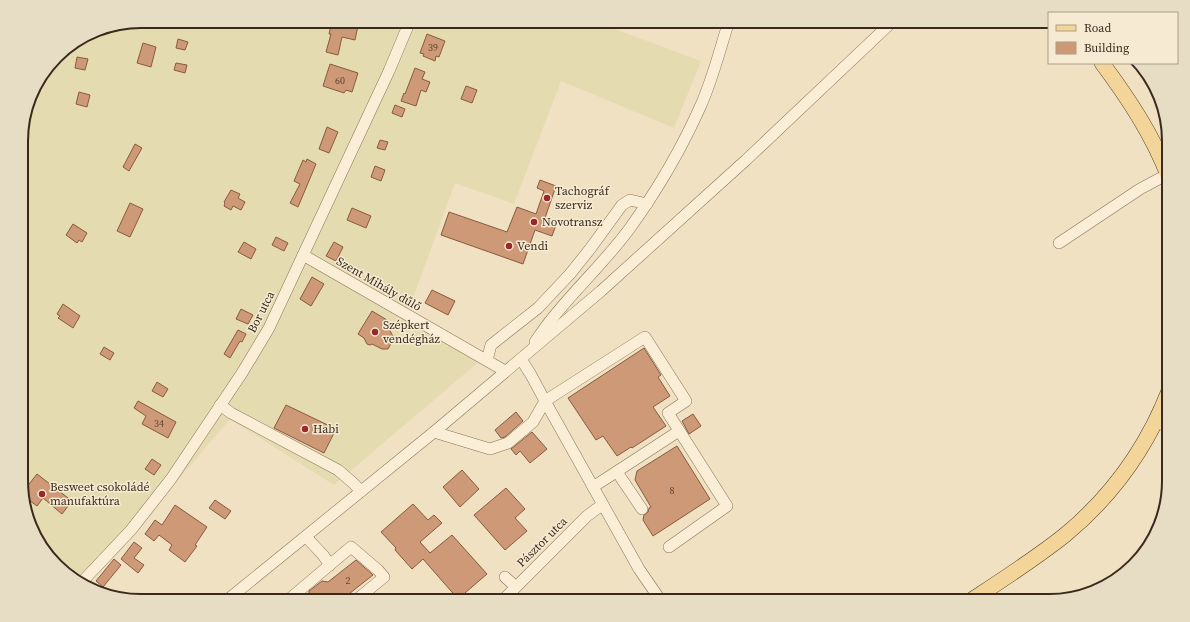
<svg xmlns="http://www.w3.org/2000/svg" width="1190" height="622" font-family="'Source Serif 4',serif">
<style>
.farmland{fill:#e5dbb0}
.building{fill:#ce9977;stroke:#895a3e}
.lines{fill:none;stroke-linecap:round;stroke-linejoin:round}
.minor-casing{stroke:#897259;stroke-width:12}
.major-casing{stroke:#57402d;stroke-width:16}
.minor{stroke:#faeed6;stroke-width:11}
.major{stroke:#f3d599;stroke-width:15}
.poi-dot{fill:#9a282b;stroke:#f6ebd2;stroke-width:1.5}
.labels{text-anchor:middle;dominant-baseline:central;stroke-width:3;stroke-linejoin:round;paint-order:stroke}
.number-label{font-size:10px;fill:#5e4634}
.poi-label{font-size:12px;fill:#392a1d;stroke:#f6ebd2;text-anchor:start}
.street-label{font-size:12px;fill:#392a1d;stroke:#f6ebd2}
.rim{fill:none;stroke:#392a1d;stroke-width:2}
</style>
<rect width="100%" height="100%" fill="#efe1c2"/>
<path class="farmland" d="M141 21H593L701 61 674 128 561 81 514 204 455 183 406 317 481 360 334 485 230 419 133 533 85 586 41 548 22 497 21 133 33 88 62 51 95 30Z"/>
<g class="building">
<path d="M332 21H359L355 40 342 37 338 55 326 52 331 34H329Z"/>
<path d="M427 34 445 41 439 57 436 56 435 61 423 56 424 54 420 53Z"/>
<path d="M178 39 188 42 185 50 176 48Z"/>
<path d="M143 43 156 47 151 67 137 63Z"/>
<path d="M77 57 88 59 85 70 75 68Z"/>
<path d="M176 63 187 65 185 73 174 70Z"/>
<path d="M330 64 358 73 352 92 346 90 344 93 323 86Z"/>
<path d="M415 68 425 72 422 79 430 82 426 92 421 90 416 106 401 101 404 93 405 94Z"/>
<path d="M466 86 477 90 472 103 461 99Z"/>
<path d="M79 92 90 95 87 107 76 104Z"/>
<path d="M395 105 405 109 402 117 392 113Z"/>
<path d="M327 127 338 132 329 153 319 149Z"/>
<path d="M380 140 388 142 385 150 377 148Z"/>
<path d="M135 144 142 148 129 171 123 167Z"/>
<path d="M307 159 316 164 298 207 290 203 300 184 294 181 303 160 306 162Z"/>
<path d="M375 166 385 170 381 181 371 177Z"/>
<path d="M540 180 556 186 545 218 557 222 552 236 535 230 523 264 441 235 449 212 507 232 517 207 536 214 544 191 537 188Z"/>
<path d="M231 190 240 194 238 198 245 202 241 210 233 206 231 210 224 206 225 203 224 202Z"/>
<path d="M130 203 143 209 130 237 117 231Z"/>
<path d="M352 208 371 216 366 228 347 220Z"/>
<path d="M73 224 87 233 82 242 79 240 77 243 66 235Z"/>
<path d="M276 237 288 243 284 251 272 245Z"/>
<path d="M244 242 256 249 251 259 238 252Z"/>
<path d="M334 242 343 247 336 261 326 256Z"/>
<path d="M312 277 324 284 311 306 300 299Z"/>
<path d="M432 290 455 301 448 315 425 303Z"/>
<path d="M63 304 80 316 73 328 58 318 60 316 57 314Z"/>
<path d="M241 309 253 315 248 324 236 319Z"/>
<path d="M372 311 387 320 383 326 389 329 394 338 388 349H382L372 344 370 345 367 344 364 338 358 334Z"/>
<path d="M238 330 246 334 242 342 240 341 230 358 224 354Z"/>
<path d="M104 347 114 353 110 360 100 354Z"/>
<path d="M644 348 661 375 658 377 670 396 653 407 666 426 632 448 631 447 617 456 603 436 596 440 568 398Z"/>
<path d="M157 382 168 389 163 397 152 391Z"/>
<path d="M138 401 176 422 168 438 142 424 146 416 134 408Z"/>
<path d="M286 405 336 429 324 453 274 428Z"/>
<path d="M516 412 523 421 505 437 501 438 495 430Z"/>
<path d="M693 414 701 426 689 434 682 421Z"/>
<path d="M532 432 547 449 530 463 520 451 516 455 511 449Z"/>
<path d="M677 446 710 499 653 536 643 520 644 515 648 512 649 508 651 507 635 480 637 471Z"/>
<path d="M152 459 161 465 154 475 145 469Z"/>
<path d="M462 470 479 489 460 507 443 487Z"/>
<path d="M37 474 72 501 62 514 43 498 37 506 22 495V493Z"/>
<path d="M506 488 525 509 515 518 527 531 505 550 474 515Z"/>
<path d="M215 500 231 511 225 519 209 508Z"/>
<path d="M413 504 428 520 434 515 442 523 420 542 430 553 452 535 487 574 458 599 423 559 412 569 395 550 396 548 381 532Z"/>
<path d="M175 505 207 527 195 545 197 546 185 562 169 550 172 545 159 535 154 541 145 534 155 520 162 525Z"/>
<path d="M134 542 142 548 134 558 144 565 138 573 121 559Z"/>
<path d="M114 559 121 565 103 587 96 581Z"/>
<path d="M356 560 373 575 340 601H310L309 595V591L322 581 328 582Z"/>
</g>
<g class="lines">
<g class="minor-casing">
<g id="minor">
<path d="M1059 243 1140 189 1168 174"/>
<path d="M303 255 505 371"/>
<path d="M535 342C540 335 545 327 551 320 576 288 606 261 630 228 658 189 682 148 701 105 713 78 720 49 729 21"/>
<path d="M521 359 531 375 545 401 639 569 661 601"/>
<path d="M487 360 491 345 538 308 570 274 590 249 622 205 630 200 647 204"/>
<path d="M220 405 231 413 338 470 352 482 361 491"/>
<path d="M1156 421 1169 428"/>
<path d="M434 432 490 449 508 443 533 422 545 401 645 337 686 401 668 413 727 506 669 547"/>
<path d="M617 472 642 509"/>
<path d="M593 487 679 431"/>
<path d="M306 537 323 555 330 565"/>
<path d="M505 577 516 587"/>
<path d="M81 583 131 530 171 479 242 373 269 328 389 71 410 21"/>
<path d="M226 601 434 432 601 291 746 160 893 21"/>
<path d="M287 601 351 547 378 570 384 577 355 601"/>
<path d="M502 601 587 516 602 505"/>
</g>
</g>
<g class="major-casing">
<g id="major">
<path d="M1102 63C1128 98 1152 134 1168 175"/>
<path d="M970 601C1002 580 1035 559 1065 535 1111 497 1147 447 1169 391"/>
</g>
</g>
<use href="#minor" class="minor"/>
<use href="#major" class="major"/>
</g>
<g class="poi-dot">
<circle cx="547" cy="198" r="4"/>
<circle cx="534" cy="222" r="4"/>
<circle cx="509" cy="246" r="4"/>
<circle cx="375" cy="332" r="4"/>
<circle cx="305" cy="429" r="4"/>
<circle cx="42" cy="494" r="4"/>
</g>
<g class="labels">
<g class="number-label">
<text x="433" y="47">39</text>
<text x="340" y="80">60</text>
<text x="159" y="423">34</text>
<text x="672" y="490">8</text>
<text x="348" y="580">2</text>
</g>
<g class="poi-label">
<text x="555" y="191">Tachográf<tspan x="555" dy="14">szerviz</tspan></text>
<text x="542" y="222">Novotransz</text>
<text x="517" y="246">Vendi</text>
<text x="383" y="325">Szépkert<tspan x="383" dy="14">vendégház</tspan></text>
<text x="313" y="429">Habi</text>
<text x="50" y="487">Besweet csokoládé<tspan x="50" dy="14">manufaktúra</tspan></text>
</g>
<g class="street-label">
<text transform="translate(379 284) rotate(30)">Szent Mihály dűlő</text>
<text transform="translate(261 312) rotate(-63)">Bor utca</text>
<text transform="translate(542 542) rotate(-45)">Pásztor utca</text>
</g>
</g>
<path d="M0 0H1190V622H0ZM141 28H1049A113 113 0 0 1 1162 141V481A113 113 0 0 1 1049 594H141A113 113 0 0 1 28 481V141A113 113 0 0 1 141 28Z" fill="#e7dcc4" fill-rule="evenodd"/>
<path class="rim" d="M141 28H1049A113 113 0 0 1 1162 141V481A113 113 0 0 1 1049 594H141A113 113 0 0 1 28 481V141A113 113 0 0 1 141 28Z"/>
<rect x="1048" y="12" width="130" height="52" fill="#f6ebd2" stroke="#aa9e8a"/>
<rect x="1056" y="25" width="20" height="6" fill="#f3d599" stroke="#aa9e8a"/>
<text x="1084" y="32" font-size="12" fill="#392a1d">Road</text>
<rect x="1056" y="42" width="20" height="12" fill="#ce9977" stroke="#aa9e8a"/>
<text x="1084" y="52" font-size="12" fill="#392a1d">Building</text>
</svg>
